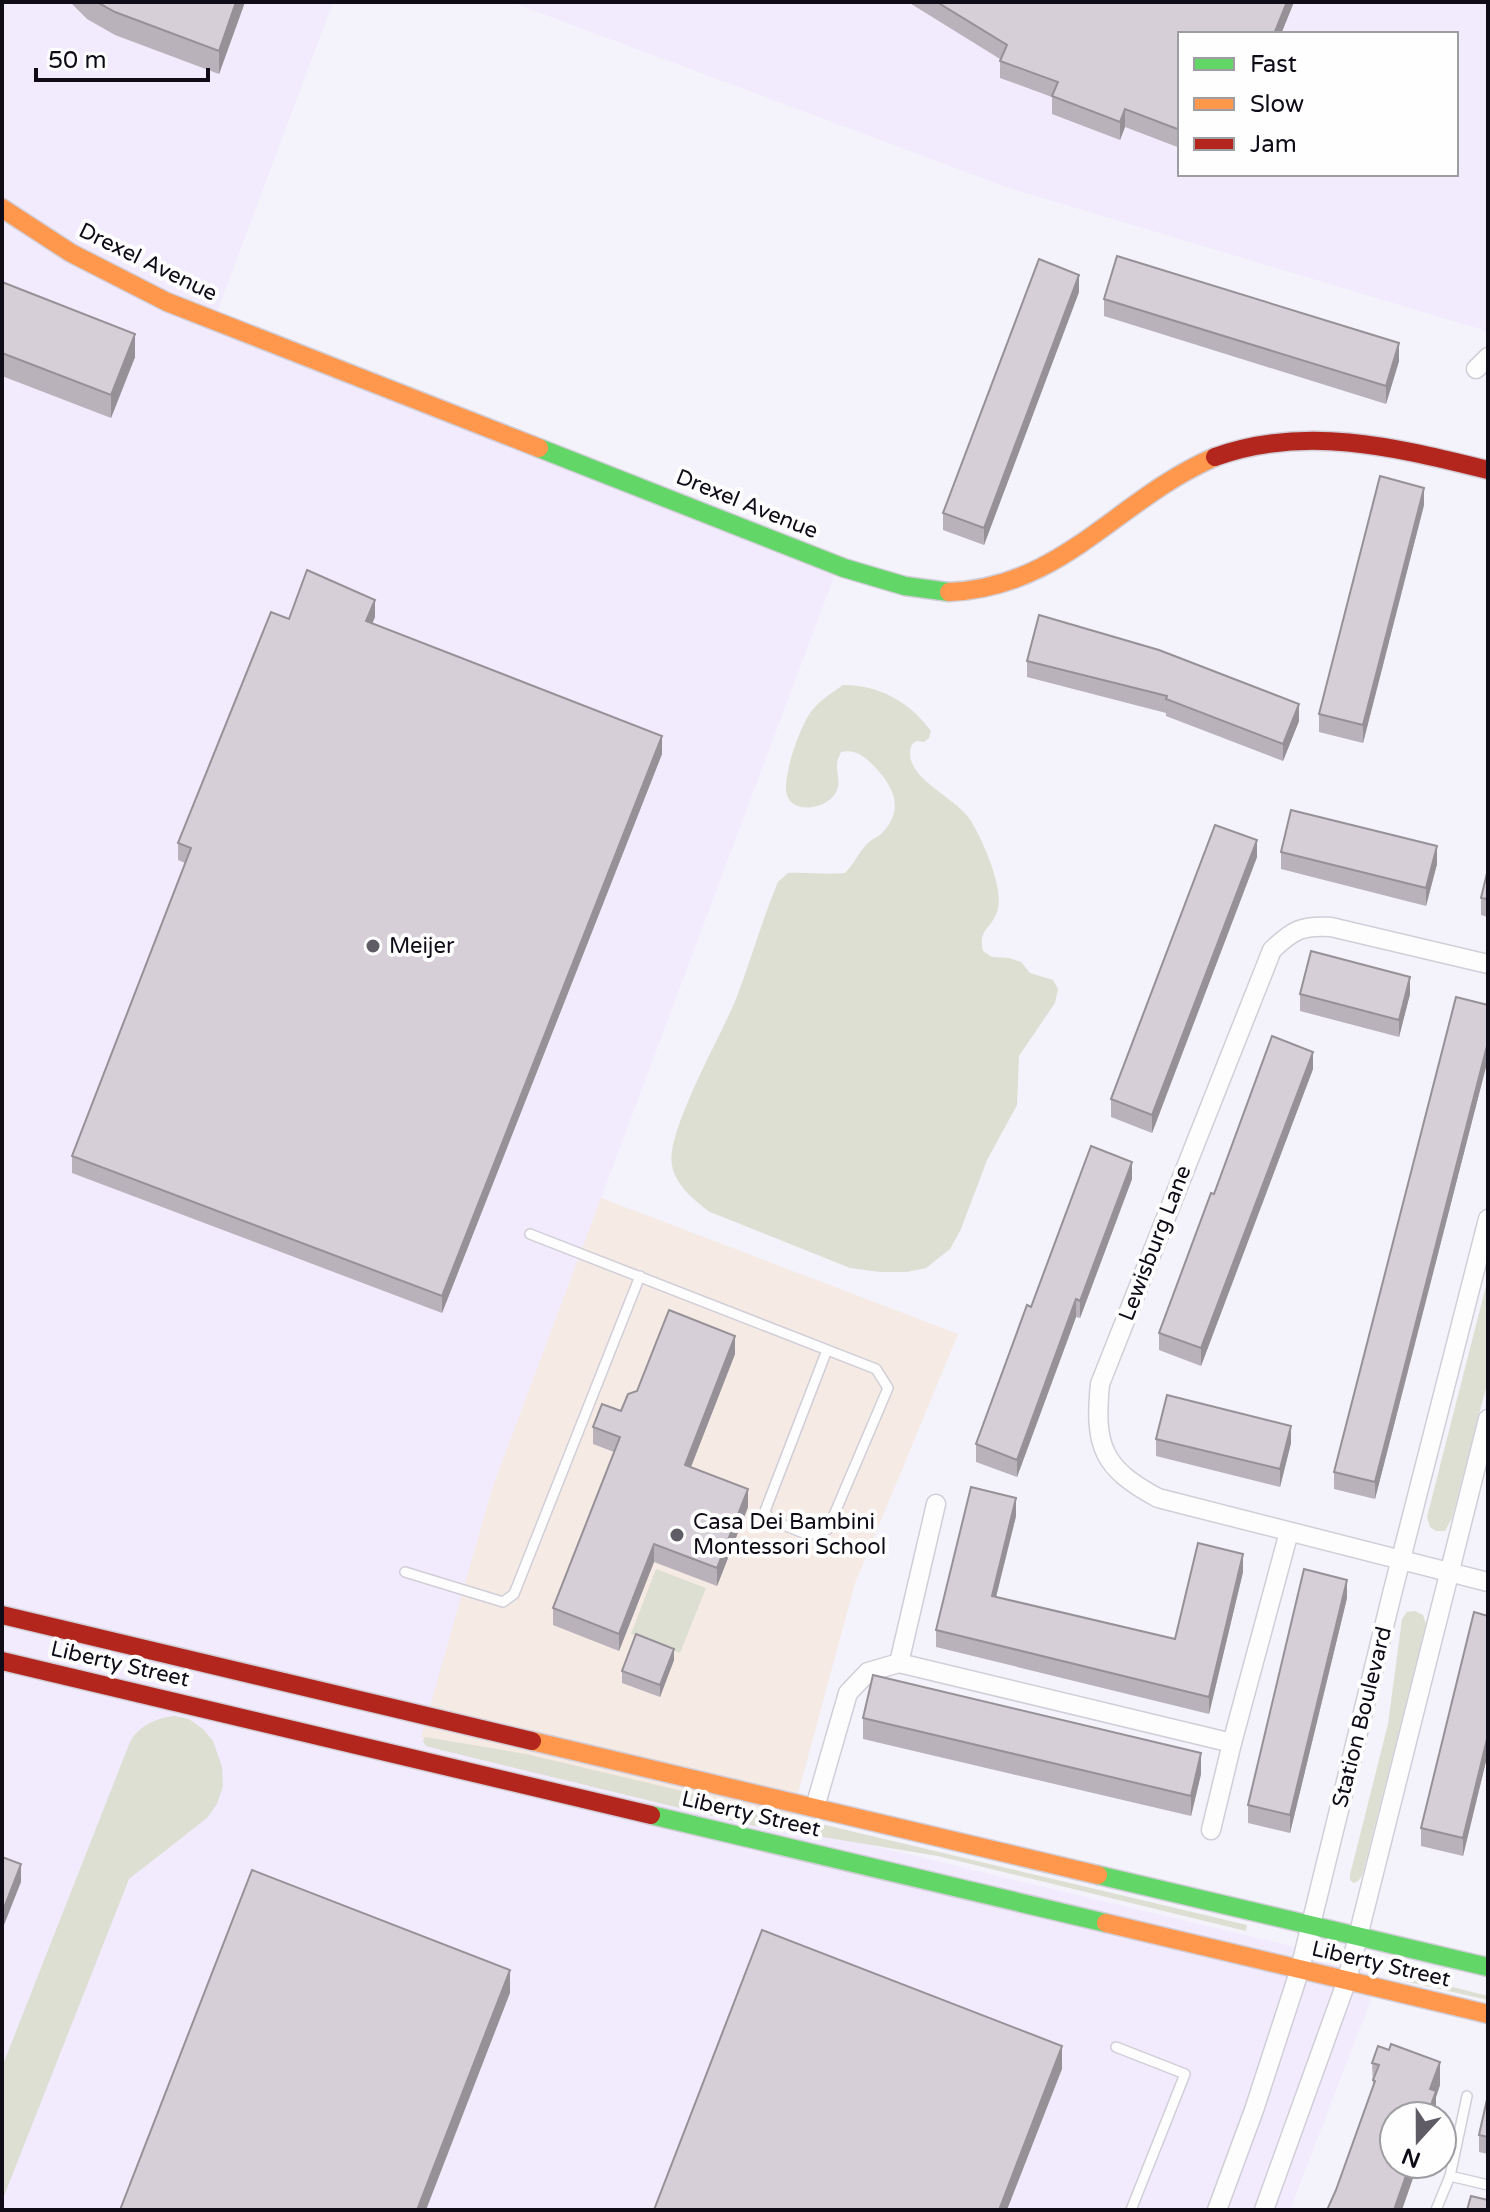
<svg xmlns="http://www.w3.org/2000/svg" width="1490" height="2212" font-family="'Varela Round',sans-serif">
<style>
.built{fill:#f1ebfd;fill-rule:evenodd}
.education{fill:#f5eae4}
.green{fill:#dddfd2}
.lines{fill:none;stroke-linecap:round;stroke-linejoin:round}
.lane-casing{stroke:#d1ced8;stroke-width:12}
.street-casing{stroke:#d1ced8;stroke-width:21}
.fast-casing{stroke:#d1ced8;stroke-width:21}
.slow-casing{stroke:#d1ced8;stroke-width:21}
.jam-casing{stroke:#d1ced8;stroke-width:21}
.lane{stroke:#fdfdfe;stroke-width:9}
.street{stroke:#fdfdfe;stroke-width:18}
.fast{stroke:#63d668;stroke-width:18}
.slow{stroke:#ff974d;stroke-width:18}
.jam{stroke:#b3261e;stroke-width:18}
.wall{fill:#b9b2ba}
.shaded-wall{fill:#969197}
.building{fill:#d7cfd8;stroke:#969197;stroke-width:2}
.poi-dot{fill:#5f5c66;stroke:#fefefe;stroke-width:3}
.labels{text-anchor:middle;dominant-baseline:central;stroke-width:8;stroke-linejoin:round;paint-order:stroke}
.street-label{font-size:22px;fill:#0f0b17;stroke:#fefefe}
.poi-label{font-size:22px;fill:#0f0b17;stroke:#fefefe;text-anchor:start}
</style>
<rect width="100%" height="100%" fill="#f4f2fa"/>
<g class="built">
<path d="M2 2H333L213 323 835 574 493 1486 422 1738 1383 1968 1290 2210H2Z"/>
<path d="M511 2H1488L1487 331 1006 187ZM1180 34H1456V174H1180Z"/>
</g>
<path class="education" d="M601 1198 958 1334 855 1583 789 1827 421 1738 493 1486Z"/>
<g class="green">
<path d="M843 685C879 685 910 702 931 731L929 738 924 742 917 741 912 744C899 777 956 796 971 821 983 841 1003 886 998 908 994 928 977 928 983 951L992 957 1009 958 1021 962 1030 973 1053 980 1058 989 1055 1003 1019 1056 1017 1105 987 1160 961 1229 950 1249 926 1268 907 1272H880L850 1268 710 1212C695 1201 675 1185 672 1165 665 1133 722 1034 736 999 751 960 762 920 778 882L788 873C807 872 826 875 845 873 854 864 859 852 868 843 873 838 879 837 883 832 905 808 893 786 874 766 864 756 855 749 841 752 840 756 837 759 837 764 836 774 842 783 835 794 825 810 788 815 786 790 785 770 801 722 814 708 822 699 833 692 843 685Z"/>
<path d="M1488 1278V1380L1452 1518 1445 1531H1436L1430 1527 1427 1517Z"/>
<path d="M656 1569 706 1588 680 1653 631 1634Z"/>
<path d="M1415 1611 1423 1615 1426 1624 1362 1876 1358 1881 1354 1883 1350 1880V1875L1388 1724 1402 1619 1407 1612Z"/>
<path d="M174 1716 189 1719 203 1729 213 1741 222 1767 223 1786 217 1804 207 1818 129 1879 2 2201V2067L130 1742C139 1726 155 1718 174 1716Z"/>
<path d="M425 1737 526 1754 1247 1925 1246 1931 938 1856 750 1825 441 1750 426 1746 423 1741Z"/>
<path d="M1405 1975 1488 1996V2000L1404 1981Z"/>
</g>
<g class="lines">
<g class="lane-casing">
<g id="lane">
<path d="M530 1234 876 1369 888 1388 828 1529 819 1534H806L769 1519 765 1511 827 1350"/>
<path d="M405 1572 503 1602 514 1594 640 1276"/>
<path d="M1116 2047 1185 2074 1131 2210"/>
<path d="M1450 2176 1488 2185"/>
<path d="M1436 2210 1450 2176 1467 2096"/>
</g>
</g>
<g class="street-casing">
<g id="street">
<path d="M1476 369 1488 357"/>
<path d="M1488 964 1331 927C1302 925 1293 930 1272 950L1100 1384C1094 1446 1102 1468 1158 1498L1488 1582"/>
<path d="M899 1663 936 1504"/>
<path d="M815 1807 848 1693 868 1672 899 1663 1232 1743 1289 1532"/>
<path d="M1211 1830 1232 1743"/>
<path d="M1217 2210 1254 2110 1300 1969 1393 1590 1488 1219"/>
<path d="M1264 2210 1347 1980 1488 1419"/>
</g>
</g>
<g class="fast-casing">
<g id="fast">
<path d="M539 448 844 568 905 586 949 592"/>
<path d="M651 1815 1106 1923"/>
<path d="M1098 1875 1488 1967"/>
</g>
</g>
<g class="slow-casing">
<g id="slow">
<path d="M2 208 71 253 167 302 539 448"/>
<path d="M949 592C1064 587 1117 499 1215 457"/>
<path d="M532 1741 1098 1875"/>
<path d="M1106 1923 1488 2014"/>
</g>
</g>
<g class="jam-casing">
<g id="jam">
<path d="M1215 457C1306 424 1398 448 1488 470"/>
<path d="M2 1615 532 1741"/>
<path d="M2 1661 651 1815"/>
</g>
</g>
<use href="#lane" class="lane"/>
<use href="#street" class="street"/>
<use href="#fast" class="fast"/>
<use href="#slow" class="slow"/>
<use href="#jam" class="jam"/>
</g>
<g class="wall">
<path d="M70 2H245L219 74 115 35 87 19Z"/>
<path d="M908 2H1294L1281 34H1180V148L1125 127 1120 140 1052 114V97L1000 78V59Z"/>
<path d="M2 282 135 357 111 418 2 376Z"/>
<path d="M1079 292 984 545 943 530V513Z"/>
<path d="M1104 299 1399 361 1386 404 1104 316Z"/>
<path d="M1424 505 1363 743 1319 732V714Z"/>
<path d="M375 617 372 623 662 754 442 1313 72 1173V1156L185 863 178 860V843L289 619Z"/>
<path d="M1027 661 1299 721 1283 761 1166 716V713L1027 677Z"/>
<path d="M1281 852 1437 864 1426 906 1281 869Z"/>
<path d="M1257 857 1152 1133 1111 1117V1099Z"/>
<path d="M1488 869V917L1481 915V898Z"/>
<path d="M1300 994H1410L1399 1037 1300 1011Z"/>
<path d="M1488 1005V1059L1375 1499 1334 1489V1472Z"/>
<path d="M1313 1069 1201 1366 1159 1350V1333L1214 1194Z"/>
<path d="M1132 1179 1080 1318 1076 1317 1017 1477 976 1462V1444L1031 1307Z"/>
<path d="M735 1354 691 1467 748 1507 717 1586 654 1562 619 1651 553 1625V1608L614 1452 593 1444V1427Z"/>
<path d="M1156 1439 1291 1443 1280 1487 1156 1456Z"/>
<path d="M1016 1516 996 1597 1175 1639 1243 1572 1209 1714 936 1647V1630Z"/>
<path d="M1347 1598 1290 1833 1248 1823V1805Z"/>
<path d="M1488 1616V1753L1463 1856 1421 1846V1828Z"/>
<path d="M674 1660 660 1697 622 1683V1671Z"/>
<path d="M863 1718 1201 1774 1191 1816 863 1739Z"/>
<path d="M1372 2063 1440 2085 1436 2097V2114L1435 2116H1394L1336 2190 1373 2086Z"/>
<path d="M1488 2095V2154L1479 2152V2135Z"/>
</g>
<g class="shaded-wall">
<path d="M236 2H245L219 74V51Z"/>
<path d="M1287 2H1294L1281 34H1274Z"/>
<path d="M1125 109V127L1120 140V122Z"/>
<path d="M1079 275V292L984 545V528Z"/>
<path d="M135 334V357L111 418V395Z"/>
<path d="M1399 343V361L1386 404V386Z"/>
<path d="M1424 488V505L1363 743V725Z"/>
<path d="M375 600V617L366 638V621Z"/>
<path d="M1299 704V721L1283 761V744Z"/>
<path d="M662 736V754L442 1313V1296Z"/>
<path d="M1257 840V857L1152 1133V1115Z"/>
<path d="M1437 846V864L1426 906V888Z"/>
<path d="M1410 977V994L1399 1037V1020Z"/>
<path d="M1488 1042V1059L1375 1499V1482Z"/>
<path d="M1313 1052V1069L1201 1366V1348Z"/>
<path d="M1132 1162V1179L1080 1318V1301Z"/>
<path d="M1076 1299V1317L1017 1477V1460Z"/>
<path d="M735 1336V1354L685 1482V1465Z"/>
<path d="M1291 1426V1443L1280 1487V1469Z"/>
<path d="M748 1489V1507L717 1586V1568Z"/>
<path d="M1016 1498V1516L992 1613V1596Z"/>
<path d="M654 1544V1562L619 1651V1634Z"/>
<path d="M1243 1554V1572L1209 1714V1697Z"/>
<path d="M1347 1580V1598L1290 1833V1815Z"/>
<path d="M674 1649V1660L660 1697V1685Z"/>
<path d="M1488 1735V1753L1463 1856V1838Z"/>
<path d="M1201 1753V1774L1191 1816V1796Z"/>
<path d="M21 1864V1882L2 1930V1913Z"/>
<path d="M510 1970V1993L426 2210H417Z"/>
<path d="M1062 2046V2069L1007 2210H999Z"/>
<path d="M1440 2062V2085L1436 2097V2114L1435 2116H1427L1430 2089Z"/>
<path d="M1410 2164H1418L1402 2210H1394Z"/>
</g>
<g class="building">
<path d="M97 2H236L219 51 115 12Z"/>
<path d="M937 2H1287L1274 34H1180V130L1125 109 1120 122 1052 96 1058 82 1000 61 1007 45Z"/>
<path d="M1117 256 1399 343 1386 386 1104 299Z"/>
<path d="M1039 259 1079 275 984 528 943 513Z"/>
<path d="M2 282 135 334 111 395 2 353Z"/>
<path d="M1380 476 1424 488 1363 725 1319 714Z"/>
<path d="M307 570 375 600 366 621 662 736 442 1296 72 1156 191 848 178 843 271 612 289 619Z"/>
<path d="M1039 615 1159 650 1299 704 1283 744 1166 699 1167 696 1027 661Z"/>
<path d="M1291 810 1437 846 1426 888 1281 852Z"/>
<path d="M1215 825 1257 840 1152 1115 1111 1099Z"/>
<path d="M1488 869V899L1481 898Z"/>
<path d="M1311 951 1410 977 1399 1020 1300 994Z"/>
<path d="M1456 997 1488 1005V1042L1375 1482 1334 1472Z"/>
<path d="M1272 1036 1313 1052 1201 1348 1159 1333 1211 1193 1214 1194Z"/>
<path d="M1091 1146 1132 1162 1080 1301 1076 1299 1017 1460 976 1444 1027 1305 1031 1307Z"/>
<path d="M669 1310 735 1336 685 1465 748 1489 717 1568 654 1544 619 1634 553 1608 620 1437 593 1427 602 1404 621 1411 628 1394 637 1391Z"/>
<path d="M1167 1395 1291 1426 1280 1469 1156 1439Z"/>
<path d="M971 1487 1016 1498 992 1596 1175 1639 1198 1543 1243 1554 1209 1697 936 1630Z"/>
<path d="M1304 1569 1347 1580 1290 1815 1248 1805Z"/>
<path d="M1474 1612 1488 1616V1735L1463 1838 1421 1828Z"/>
<path d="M636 1634 674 1649 660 1685 622 1671Z"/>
<path d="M873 1675 1201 1753 1191 1796 863 1718Z"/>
<path d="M2 1857 21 1864 2 1913Z"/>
<path d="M252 1870 510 1970 417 2210H120Z"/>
<path d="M762 1930 1062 2046 999 2210H654Z"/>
<path d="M1391 2044 1440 2062 1430 2089 1436 2091 1427 2116H1394V2164H1410L1395 2207 1394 2210H1327L1336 2190 1375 2081 1373 2080 1379 2065 1372 2063 1378 2046 1389 2050Z"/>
<path d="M1488 2095V2137L1479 2135Z"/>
<path d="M1471 2196 1488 2200V2210H1467Z"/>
</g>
<g class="poi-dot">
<circle cx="373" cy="946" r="8"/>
<circle cx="677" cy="1535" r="8"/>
</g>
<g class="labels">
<g class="street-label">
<text transform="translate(148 262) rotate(26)">Drexel Avenue</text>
<text transform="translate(747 504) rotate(22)">Drexel Avenue</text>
<text transform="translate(1155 1243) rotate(-69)">Lewisburg Lane</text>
<text transform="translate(120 1664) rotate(13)">Liberty Street</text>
<text transform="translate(1362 1717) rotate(-76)">Station Boulevard</text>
<text transform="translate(751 1814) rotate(13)">Liberty Street</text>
<text transform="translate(1381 1964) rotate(13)">Liberty Street</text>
</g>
<g class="poi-label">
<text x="389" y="946">Meijer</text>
<text x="693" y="1522">Casa Dei Bambini<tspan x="693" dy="25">Montessori School</tspan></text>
</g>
</g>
<rect width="1490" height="2212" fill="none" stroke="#0f0b17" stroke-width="8"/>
<rect x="1178" y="32" width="280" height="144" fill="#fefefe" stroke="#9e9da2" stroke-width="2"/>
<rect x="1194" y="58" width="40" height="12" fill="#63d668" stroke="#9e9da2" stroke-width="2"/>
<text x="1250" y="72" font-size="24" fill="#0f0b17">Fast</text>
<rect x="1194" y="98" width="40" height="12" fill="#ff974d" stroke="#9e9da2" stroke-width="2"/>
<text x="1250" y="112" font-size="24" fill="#0f0b17">Slow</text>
<rect x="1194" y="138" width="40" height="12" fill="#b3261e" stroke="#9e9da2" stroke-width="2"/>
<text x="1250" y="152" font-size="24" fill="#0f0b17">Jam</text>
<g transform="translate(1418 2140) rotate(201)"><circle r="38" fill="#fefefe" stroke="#9e9da2" stroke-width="2"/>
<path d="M0-6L14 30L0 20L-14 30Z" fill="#5f5c66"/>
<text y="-12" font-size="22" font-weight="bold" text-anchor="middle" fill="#0f0b17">N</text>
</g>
<path d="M36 68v12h172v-12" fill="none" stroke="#0f0b17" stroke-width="4"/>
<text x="48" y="68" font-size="24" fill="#0f0b17" stroke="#fefefe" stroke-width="6" paint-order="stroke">50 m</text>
</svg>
